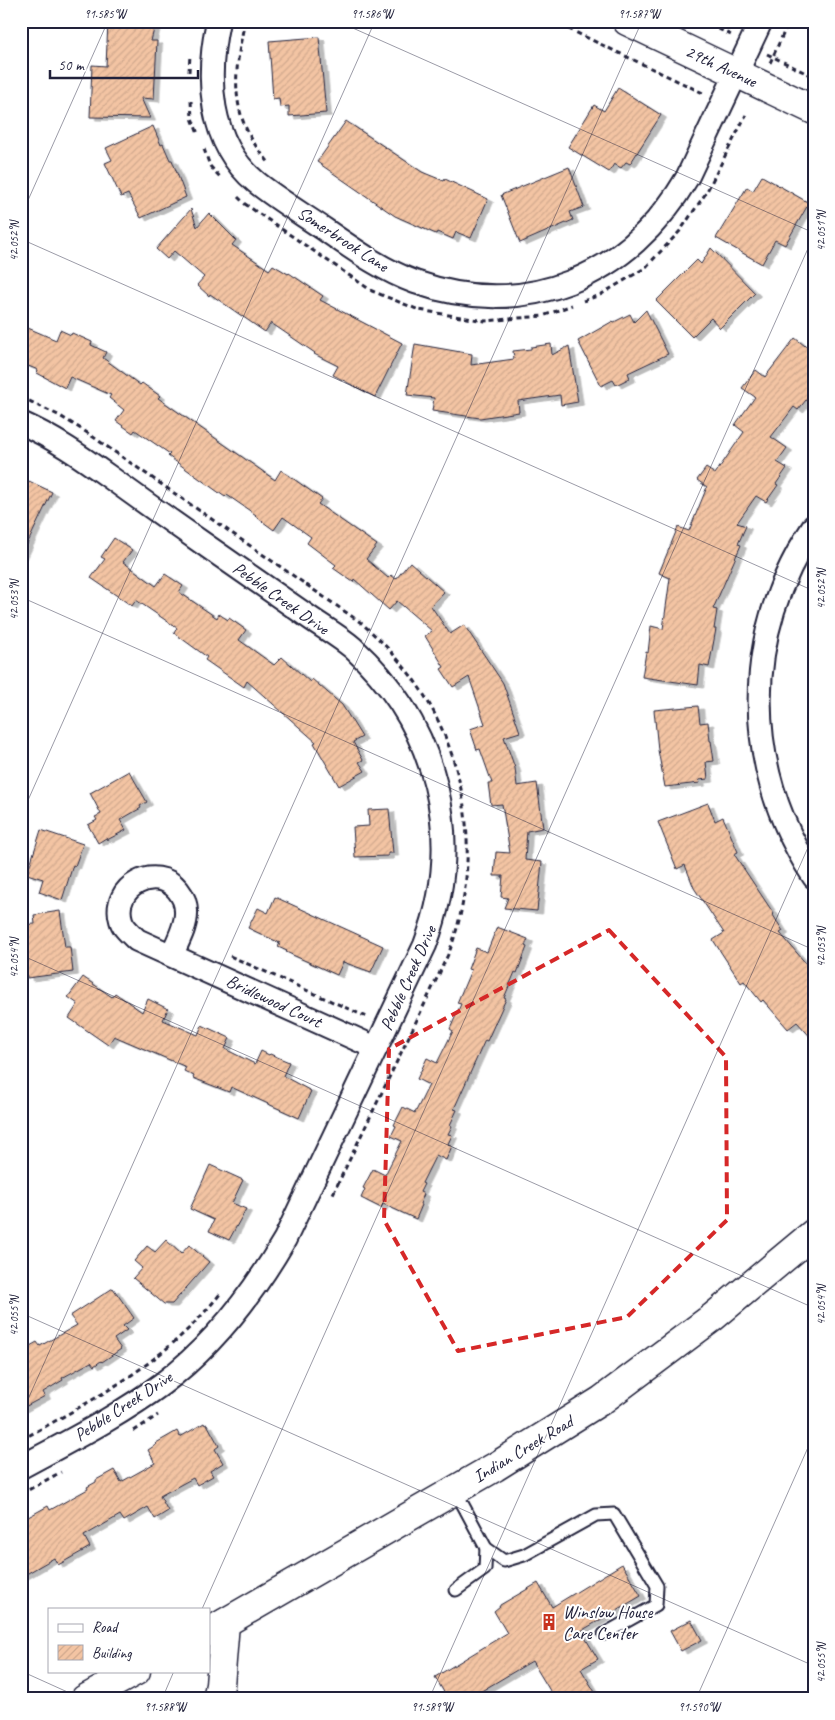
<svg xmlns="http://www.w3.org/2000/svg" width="835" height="1720" font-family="Caveat,sans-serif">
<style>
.building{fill:url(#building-hatch);stroke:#22223b;filter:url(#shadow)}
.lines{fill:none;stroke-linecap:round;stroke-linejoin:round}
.lane-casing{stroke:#22223b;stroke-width:15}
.street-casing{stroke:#22223b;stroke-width:26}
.secondary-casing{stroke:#22223b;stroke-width:31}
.path{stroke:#22223b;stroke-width:3;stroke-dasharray:5 4;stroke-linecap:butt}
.lane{stroke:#fff;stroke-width:11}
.street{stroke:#fff;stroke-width:22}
.secondary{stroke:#fff;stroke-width:28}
.marked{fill:none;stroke:#d62828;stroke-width:4;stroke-dasharray:10 6;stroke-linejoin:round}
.ticks{fill:none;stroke:#22223b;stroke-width:1;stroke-opacity:0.45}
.labels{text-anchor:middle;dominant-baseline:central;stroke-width:4;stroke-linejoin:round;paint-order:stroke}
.street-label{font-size:18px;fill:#22223b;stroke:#fff}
.poi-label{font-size:18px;fill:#22223b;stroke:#fff;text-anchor:start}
.neatline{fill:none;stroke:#22223b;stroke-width:2}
.ticks-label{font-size:12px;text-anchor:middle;fill:#22223b}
</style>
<defs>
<pattern id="building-hatch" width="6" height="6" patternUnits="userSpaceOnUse" patternTransform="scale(1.25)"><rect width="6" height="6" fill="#f3c4a3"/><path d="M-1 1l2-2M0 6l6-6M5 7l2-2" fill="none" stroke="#d0a88d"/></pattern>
<filter id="shadow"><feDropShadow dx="5.5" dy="3" stdDeviation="0" flood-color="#0004"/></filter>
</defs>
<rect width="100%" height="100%" fill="#fff"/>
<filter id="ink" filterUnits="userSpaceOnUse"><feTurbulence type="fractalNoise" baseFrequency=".02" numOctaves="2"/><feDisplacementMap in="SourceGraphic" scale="10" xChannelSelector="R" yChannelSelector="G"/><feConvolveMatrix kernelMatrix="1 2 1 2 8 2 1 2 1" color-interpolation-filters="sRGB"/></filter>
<g filter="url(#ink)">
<g class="building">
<path d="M108 21H156L151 41H157L154 99 141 98 150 118 90 117 92 65 106 66Z"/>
<path d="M319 37 326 113 289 116V106L280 107 279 98 273 99 269 41Z"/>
<path d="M618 88 661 115 630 164 626 162 621 168 614 164 609 172 568 147 594 105 604 111Z"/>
<path d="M346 121 422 172 444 181 445 179 488 199 471 238 456 232 453 239 437 232 436 234 395 216 317 162Z"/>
<path d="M153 126 161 145 163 144 170 160H172L186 197 141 218 128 194 121 197 105 163 112 160 106 148Z"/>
<path d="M569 167 584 207 570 212 573 220 520 243 501 195Z"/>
<path d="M762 176 809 203 785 245 775 240 762 264 716 238 747 187 753 191Z"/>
<path d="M191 209 197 227 209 213 236 240 232 245 269 270 273 265 288 274 289 273 323 296 320 300 402 343 375 397 333 375 338 366 314 354 315 353 271 323 265 332 210 294 209 296 197 285 204 277 174 251 167 259 156 249Z"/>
<path d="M711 248 755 293 720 328 711 318 692 337 656 301 697 260 701 264Z"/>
<path d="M646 310 668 354 628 373 630 378 616 385 613 380 601 386 578 341 613 321 614 322 630 314 634 322Z"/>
<path d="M21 325 56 340 60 330 71 335 72 333 92 342 91 345 106 352 103 358 140 385 142 383 160 396 158 398 275 480 281 470 322 499 318 504 377 545 366 559 388 578 391 575 396 579 410 562 444 592 431 606 450 634 464 625 503 683 520 732 504 737 515 768 517 786 537 783 543 828 527 831 525 860 542 862 537 911 504 908 508 898 501 897 503 876H494L496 852 510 853 502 804 491 805 488 783H492L480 749 477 750 470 729 485 724 469 677 453 687 441 669 444 667 425 636 432 631 397 601 389 610 354 579 353 582 333 568 336 565 307 543 311 537 283 517 274 530 255 516 256 515 227 495 225 497 168 456 170 454 135 430 133 433 116 421 124 410 109 398 111 395 70 377 65 388 37 373 38 370 21 363Z"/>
<path d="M795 338 814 353V390L798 410 794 407 771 437 787 448 777 462 787 468 776 484 778 485 766 502 756 496 737 523 746 526 738 544 741 545 713 609 717 610 714 629H716L709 667 700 665 698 685 642 677 646 652 648 653 651 626 663 629 670 578 659 573 678 527 689 531 707 487 697 480 706 468 715 474 744 432 735 425 755 397 742 388 756 370 765 377Z"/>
<path d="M415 344 472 354 471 365 514 359 513 351 531 349V347L551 344 552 355 569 346 578 402 561 405 560 395 518 401 519 412 480 418 432 411 434 398 407 395Z"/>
<path d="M29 481 52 492 21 557V483L27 485Z"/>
<path d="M114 538 132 550 123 562 156 586 165 574 183 586 179 592 217 618 219 614 228 620 229 618 246 630 239 640 274 665 282 657 310 682 312 679 342 705 362 737 353 742 363 760 359 762 365 771 339 786 314 743 316 742 247 681 244 687 205 660 207 657 174 633 177 628 136 600 132 606 91 578 105 559 101 557Z"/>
<path d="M698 706 700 723 708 722 710 741H711L714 761 706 762 708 779 699 780 700 783 665 787 658 750 654 710Z"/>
<path d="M129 771 147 802 140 806 141 808 120 820 126 830 107 840 106 838 98 843 88 825 97 820 95 817 101 814 90 793Z"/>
<path d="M708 803 715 821 723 817 738 852 734 854 774 914 773 915 783 931 780 933 814 973V1041L797 1022 788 1029 763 1000 761 1002 744 981 741 983 713 940 724 933 694 888 685 865 677 869 658 822Z"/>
<path d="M389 809 393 853H388V856L355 857 353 827 369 826 368 810Z"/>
<path d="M41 830 83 844 75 866 73 865 62 900 39 892 43 879 27 874Z"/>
<path d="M275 897 383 946 371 972 343 962 337 975 286 952 287 951 278 947 280 943 248 928 258 908 268 913Z"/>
<path d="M60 911 65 947H70L73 972 27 978 23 951H21V925L35 924 34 915Z"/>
<path d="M497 927 528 939 525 946 527 947 517 973 515 972 504 998 506 999 487 1041 485 1040 454 1109 457 1110 450 1125 452 1126 448 1134 452 1135 448 1144 452 1146 446 1160 436 1155 422 1183 424 1184 420 1192 424 1194 420 1204 422 1205 416 1219 383 1204 381 1208 361 1198 365 1189 363 1188 373 1169 385 1175 402 1141 391 1136 396 1126 394 1125 403 1107 415 1113 429 1085 417 1079 427 1058 437 1063 453 1031 450 1029 461 1004 457 1003 471 970 468 969 476 948 487 952Z"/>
<path d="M83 977 112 997 115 993 142 1012 148 999 168 1009 163 1020 198 1035 202 1025 230 1038 225 1049 255 1064 261 1051 269 1055 270 1054 289 1062 283 1076 311 1091 299 1118 231 1087 229 1092 193 1078 194 1076 184 1071 186 1067 114 1036 108 1045 69 1018 78 1004 68 997Z"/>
<path d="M210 1165 243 1180 232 1203 246 1209 229 1240 209 1231 214 1220 190 1209Z"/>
<path d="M166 1240 181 1254 189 1245 209 1262 172 1304H164L133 1278 142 1268 134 1261 147 1246 155 1252Z"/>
<path d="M113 1288 134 1318 123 1326 127 1330 114 1339 121 1349 102 1362 101 1361 94 1366 91 1362 62 1378 63 1380 43 1392 45 1396 21 1409V1351L37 1342 40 1346 77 1325 70 1316Z"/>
<path d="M204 1423 205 1425 207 1424 219 1446 215 1449 223 1463 210 1471 213 1476 197 1485 193 1478 160 1496 168 1511 155 1519 148 1507 124 1521 120 1515 84 1536 90 1547 58 1565 54 1558 21 1577V1521L48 1506 50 1510 88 1489 87 1487 96 1482V1480L114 1470 121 1482 155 1463 148 1450 157 1444 156 1443 177 1431 180 1437Z"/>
<path d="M622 1564 641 1596 581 1631 598 1659 581 1669 599 1699H555L532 1661 468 1699H448L435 1677 507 1633 494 1611 500 1606V1605L538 1583 552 1607Z"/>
<path d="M691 1620 702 1640 681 1651 670 1631Z"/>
</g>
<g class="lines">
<g class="lane-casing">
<g id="lane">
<path d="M455 1490 486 1548 504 1561 524 1555 596 1515 614 1514 657 1586 656 1605 604 1634"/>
<path d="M456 1590 485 1569 486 1548"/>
</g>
</g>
<g class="street-casing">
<g id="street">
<path d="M218 21C206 77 208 142 256 182 277 199 302 214 324 229 353 249 382 270 415 282 526 321 629 277 687 178L761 21"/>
<path d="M21 423C53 437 83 458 111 478 141 500 171 521 201 542 235 566 269 589 303 613 319 625 338 635 353 648 437 725 466 838 425 945L285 1239C253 1294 214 1345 162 1384 119 1416 69 1441 21 1467"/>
<path d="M814 526C741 635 742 767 814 877"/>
<path d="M172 954C178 941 187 925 186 911 186 903 182 895 178 890 156 863 111 887 121 920 123 928 131 934 137 940L376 1048"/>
</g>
</g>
<g class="secondary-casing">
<g id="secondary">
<path d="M627 21 814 110"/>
<path d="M209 1632 495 1467 602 1400 713 1317 814 1233"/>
<path d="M85 1699 136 1671"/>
<path d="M217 1699 220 1685 225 1623"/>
</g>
</g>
<g class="path">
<path d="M245 21C236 62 229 104 253 141 257 149 264 156 269 163"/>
<path d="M552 21 705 94"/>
<path d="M702 21 731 35"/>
<path d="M767 54 814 77"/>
<path d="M770 63 789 21"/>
<path d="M189 72 190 54"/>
<path d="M191 101 192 118 198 134"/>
<path d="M204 149 210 166 220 177"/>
<path d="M238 197 245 204 372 291 419 310 485 321 543 316 572 305"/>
<path d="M583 301 600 295 645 268 680 231 706 193 746 115"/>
<path d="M21 397 60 416 86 432 360 622C380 639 398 658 414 680 468 755 482 860 451 947 448 956 443 964 440 972L332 1196"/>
<path d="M230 956 369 1018"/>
<path d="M134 1431 158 1415"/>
<path d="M21 1440C98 1397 164 1364 220 1294"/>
<path d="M21 1494 61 1472"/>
</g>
<use href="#lane" class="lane"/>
<use href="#street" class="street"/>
<use href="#secondary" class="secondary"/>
</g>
</g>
<path class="marked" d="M609 930 726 1057 727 1220 627 1317 458 1351 384 1220 389 1049Z"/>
<path class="ticks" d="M337 21 814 233M21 216 108 21M21 239 814 591M21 597 814 950M21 816 375 21M21 955 814 1308M21 1313 814 1666M21 1415 642 21M202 1609 814 235M21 1671 83 1699M162 1699 174 1671M429 1699 814 834M696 1699 814 1434"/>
<defs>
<g id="building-bare" transform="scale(1.35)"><path d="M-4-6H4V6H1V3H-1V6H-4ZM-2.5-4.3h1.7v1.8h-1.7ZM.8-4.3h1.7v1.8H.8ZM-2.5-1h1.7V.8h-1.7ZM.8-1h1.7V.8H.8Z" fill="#c8321e" stroke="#fff" stroke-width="2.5" paint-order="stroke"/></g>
</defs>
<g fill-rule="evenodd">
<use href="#building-bare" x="549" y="1622"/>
</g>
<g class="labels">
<g class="street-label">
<text transform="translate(721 66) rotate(25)">29th Avenue</text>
<text transform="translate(343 239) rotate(33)">Somerbrook Lane</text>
<text transform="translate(281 598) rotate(35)">Pebble Creek Drive</text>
<text transform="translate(408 978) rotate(-66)">Pebble Creek Drive</text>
<text transform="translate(274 1001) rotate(25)">Bridlewood Court</text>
<text transform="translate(123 1406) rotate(-33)">Pebble Creek Drive</text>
<text transform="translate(523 1449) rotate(-31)">Indian Creek Road</text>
</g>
<g class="poi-label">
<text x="563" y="1612">Winslow House<tspan x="563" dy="21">Care Center</tspan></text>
</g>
</g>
<rect width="835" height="1720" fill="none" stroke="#fff" stroke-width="55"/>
<rect x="48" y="1608" width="162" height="65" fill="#ffffff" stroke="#a7a7b1"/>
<rect x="58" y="1624" width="25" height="8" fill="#ffffff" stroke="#a7a7b1"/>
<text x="92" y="1632" font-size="15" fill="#22223b">Road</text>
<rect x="58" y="1645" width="25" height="15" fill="url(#building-hatch)" stroke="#a7a7b1"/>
<text x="92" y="1658" font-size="15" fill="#22223b">Building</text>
<path d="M50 70v8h148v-8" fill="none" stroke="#22223b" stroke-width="2.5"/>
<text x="58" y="70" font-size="15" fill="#22223b" stroke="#ffffff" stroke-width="4" paint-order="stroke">50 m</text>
<rect x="28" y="28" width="780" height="1664" class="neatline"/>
<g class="ticks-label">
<text x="105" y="18">91.585°W</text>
<text x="372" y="18">91.586°W</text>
<text x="639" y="18">91.587°W</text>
<text transform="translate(821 231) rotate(-90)" y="4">42.051°N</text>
<text transform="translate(14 241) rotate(-90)" y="4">42.052°N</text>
<text transform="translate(821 589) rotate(-90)" y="4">42.052°N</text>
<text transform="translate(14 600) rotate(-90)" y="4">42.053°N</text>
<text transform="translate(821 947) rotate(-90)" y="4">42.053°N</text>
<text transform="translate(14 958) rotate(-90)" y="4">42.054°N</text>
<text transform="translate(821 1305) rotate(-90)" y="4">42.054°N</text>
<text transform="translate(14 1316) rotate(-90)" y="4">42.055°N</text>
<text transform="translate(821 1663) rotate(-90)" y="4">42.055°N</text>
<text x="165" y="1711">91.588°W</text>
<text x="432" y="1711">91.589°W</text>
<text x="699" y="1711">91.590°W</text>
</g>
</svg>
